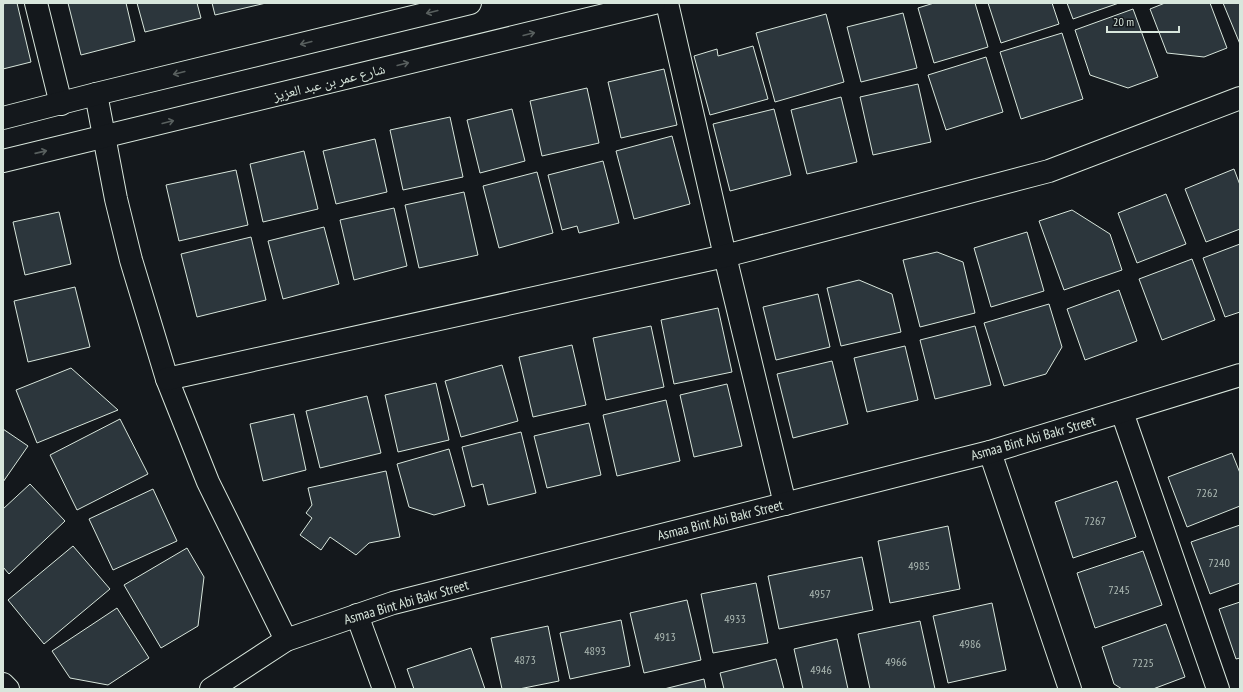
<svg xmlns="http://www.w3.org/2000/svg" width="1243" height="692" font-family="'PT Sans Narrow','Noto Naskh Arabic',sans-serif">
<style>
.building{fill:#2c363c;stroke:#d8e6dc}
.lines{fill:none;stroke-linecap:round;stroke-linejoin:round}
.minor-casing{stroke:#d8e6dc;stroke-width:24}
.minor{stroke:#14181c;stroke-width:22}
.oneway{stroke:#59605f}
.labels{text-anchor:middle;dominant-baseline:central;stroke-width:3;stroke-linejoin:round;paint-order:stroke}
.number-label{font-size:12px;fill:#adbab4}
.street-label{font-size:14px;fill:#d8e6dc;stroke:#14181c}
</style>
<rect width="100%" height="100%" fill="#14181c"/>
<g class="building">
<path d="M8 3H17L31 62 3 69V4Z"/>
<path d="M68 3H126L135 41 81 55Z"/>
<path d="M137 3H197L201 18 145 32Z"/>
<path d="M212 3H266L215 15Z"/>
<path d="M934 3H975L988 47 934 63 918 8Z"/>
<path d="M988 3H1052L1059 24 1001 43Z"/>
<path d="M1067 3H1119L1073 19Z"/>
<path d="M1165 3H1210L1227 48 1204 57 1167 53 1150 9Z"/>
<path d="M1223 3H1240V44Z"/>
<path d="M1133 9 1158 77 1128 88 1090 75 1075 30Z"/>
<path d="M903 13 917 68 861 82 847 27Z"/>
<path d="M826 14 844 82 775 102 756 33Z"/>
<path d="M1062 33 1083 99 1021 119 1000 52Z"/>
<path d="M753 46 768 99 710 115 694 56 717 49 718 56Z"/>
<path d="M986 57 1003 112 946 130 928 75Z"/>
<path d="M664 69 677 125 621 138 608 82Z"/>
<path d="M918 84 931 142 873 155 860 97Z"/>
<path d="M587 88 599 143 542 156 530 101Z"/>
<path d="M841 97 857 162 807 174 791 110Z"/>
<path d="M512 109 525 161 480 173 467 120Z"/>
<path d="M774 109 791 175 730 191 713 124Z"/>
<path d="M450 117 463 177 403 190 390 130Z"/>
<path d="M672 136 690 204 634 219 616 151Z"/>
<path d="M375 139 387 192 336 204 323 151Z"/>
<path d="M304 151 318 209 263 222 250 164Z"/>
<path d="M603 161 619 223 579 233 577 226 562 230 548 175Z"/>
<path d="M1234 169 1240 185V229L1206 242 1185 189Z"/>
<path d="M236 170 248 225 179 241 166 185Z"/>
<path d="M537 172 553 233 499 248 483 186Z"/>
<path d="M464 192 478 255 419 268 405 205Z"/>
<path d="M1166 194 1186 244 1137 263 1118 213Z"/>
<path d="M394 208 407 266 354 280 340 220Z"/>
<path d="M1072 210 1110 234 1122 270 1064 290 1039 221Z"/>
<path d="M59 212 71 264 25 275 13 222Z"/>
<path d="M324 227 339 284 283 299 268 241Z"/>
<path d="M1027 232 1044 291 991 307 974 248Z"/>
<path d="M251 237 266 300 197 317 181 254Z"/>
<path d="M1240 244V312L1225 317 1203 258Z"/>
<path d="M937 252 963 262 975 313 920 327 903 260Z"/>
<path d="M1192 259 1215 320 1162 340 1139 279Z"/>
<path d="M859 280 892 294 901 332 841 346 827 288Z"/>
<path d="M75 287 90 347 28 362 14 301Z"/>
<path d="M1119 290 1137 341 1085 360 1067 309Z"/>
<path d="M818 294 830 347 776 360 763 307Z"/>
<path d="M1049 304 1062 347 1046 374 1004 386 984 323Z"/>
<path d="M718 308 732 372 674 384 661 320Z"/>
<path d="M651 326 664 387 606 400 593 338Z"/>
<path d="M975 326 991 385 935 399 920 340Z"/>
<path d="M572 345 586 405 533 417 519 357Z"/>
<path d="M905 346 918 400 867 412 854 358Z"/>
<path d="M832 361 848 424 793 438 777 374Z"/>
<path d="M502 365 518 421 461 437 445 381Z"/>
<path d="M71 368 118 410 37 443 16 390Z"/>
<path d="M436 383 449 440 398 452 385 395Z"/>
<path d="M727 384 742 446 694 457 680 395Z"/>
<path d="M367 396 381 453 320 468 306 411Z"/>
<path d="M666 400 680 461 617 476 603 415Z"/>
<path d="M294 414 306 470 263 481 250 424Z"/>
<path d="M120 419 148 474 77 510 50 455Z"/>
<path d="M589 423 601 475 547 488 534 436Z"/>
<path d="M3 429 28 446 3 482Z"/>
<path d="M521 432 536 493 488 505 483 484 472 487 462 447Z"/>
<path d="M449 449 465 506 434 515 409 507 397 464Z"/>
<path d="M1232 453 1240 473V506L1187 527 1168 477Z"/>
<path d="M386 471 400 537 369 543 356 555 330 537 321 550 300 535 312 518 306 513 312 505 308 488Z"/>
<path d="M1117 481 1136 537 1073 558 1055 502Z"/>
<path d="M30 484 65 521 9 574 3 567V509Z"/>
<path d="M153 489 177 541 113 570 89 519Z"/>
<path d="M1240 525V583L1210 594 1191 542Z"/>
<path d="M948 526 960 589 890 603 878 541Z"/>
<path d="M73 546 110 589 44 644 8 600Z"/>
<path d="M187 548 204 577 198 626 161 648 124 585Z"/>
<path d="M1143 551 1162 605 1095 628 1077 573Z"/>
<path d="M862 557 873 610 779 629 768 576Z"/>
<path d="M756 583 768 643 713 653 701 594Z"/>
<path d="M687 600 701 660 644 673 630 613Z"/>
<path d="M1240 602V658L1236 659 1219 609Z"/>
<path d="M992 603 1006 670 948 683 933 616Z"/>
<path d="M117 608 149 658 108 685 70 678 52 651Z"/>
<path d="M621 620 630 666 570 679 560 633Z"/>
<path d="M920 621 935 689H870L858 634Z"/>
<path d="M1166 624 1185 677 1153 689H1122L1114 684 1102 647Z"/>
<path d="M548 626 559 681 519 689H502L491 638Z"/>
<path d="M837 639 848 689H803L794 649Z"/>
<path d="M471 648 485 689H414L407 669Z"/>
<path d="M776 659 784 689H724L720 673Z"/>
<path d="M704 679 706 689H664Z"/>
</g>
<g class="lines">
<g class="minor-casing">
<g id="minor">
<path d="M36 3 61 104"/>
<path d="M667 3 725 256 785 504"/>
<path d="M96 94 116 199 131 260 167 379 208 482 286 640"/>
<path d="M3 118 96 94 470 3"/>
<path d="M3 161 654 3"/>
<path d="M167 379 725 256 1049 171 1240 98"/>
<path d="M1122 412 1218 689"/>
<path d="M990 452 1070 689"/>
<path d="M357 615 384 689"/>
<path d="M3 684 8 689"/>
<path d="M211 689 286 640 393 603 990 452 1240 375"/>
</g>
</g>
<use href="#minor" class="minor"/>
</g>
<defs><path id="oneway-shaft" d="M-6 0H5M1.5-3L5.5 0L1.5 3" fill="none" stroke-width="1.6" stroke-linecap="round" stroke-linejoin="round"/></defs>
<g class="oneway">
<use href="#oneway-shaft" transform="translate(432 12) rotate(166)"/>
<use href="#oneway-shaft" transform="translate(529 34) rotate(-14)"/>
<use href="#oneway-shaft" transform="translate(306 43) rotate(166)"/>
<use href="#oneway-shaft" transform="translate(403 64) rotate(-14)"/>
<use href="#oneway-shaft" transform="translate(179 73) rotate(166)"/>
<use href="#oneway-shaft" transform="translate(168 122) rotate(-14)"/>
<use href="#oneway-shaft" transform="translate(41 152) rotate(-13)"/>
</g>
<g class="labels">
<g class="number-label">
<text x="1207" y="492">7262</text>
<text x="1095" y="520">7267</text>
<text x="1219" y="562">7240</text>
<text x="919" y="565">4985</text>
<text x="1119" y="589">7245</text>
<text x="820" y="593">4957</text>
<text x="735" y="618">4933</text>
<text x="665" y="636">4913</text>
<text x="970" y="643">4986</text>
<text x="595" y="650">4893</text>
<text x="525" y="659">4873</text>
<text x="896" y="661">4966</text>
<text x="1143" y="662">7225</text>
<text x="821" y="669">4946</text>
</g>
<g class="street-label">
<text transform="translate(329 82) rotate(-14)">شارع عمر بن عبد العزيز</text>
<text transform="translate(1033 438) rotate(-16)">Asmaa Bint Abi Bakr Street</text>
<text transform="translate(720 520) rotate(-14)">Asmaa Bint Abi Bakr Street</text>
<text transform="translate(406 602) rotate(-16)">Asmaa Bint Abi Bakr Street</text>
</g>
</g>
<rect width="1243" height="692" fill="none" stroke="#d8e6dc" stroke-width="8"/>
<path d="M1107 26v6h72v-6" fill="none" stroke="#d8e6dc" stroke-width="2"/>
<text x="1113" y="26" font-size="12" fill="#d8e6dc" stroke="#14181c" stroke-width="3" paint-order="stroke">20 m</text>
</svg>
